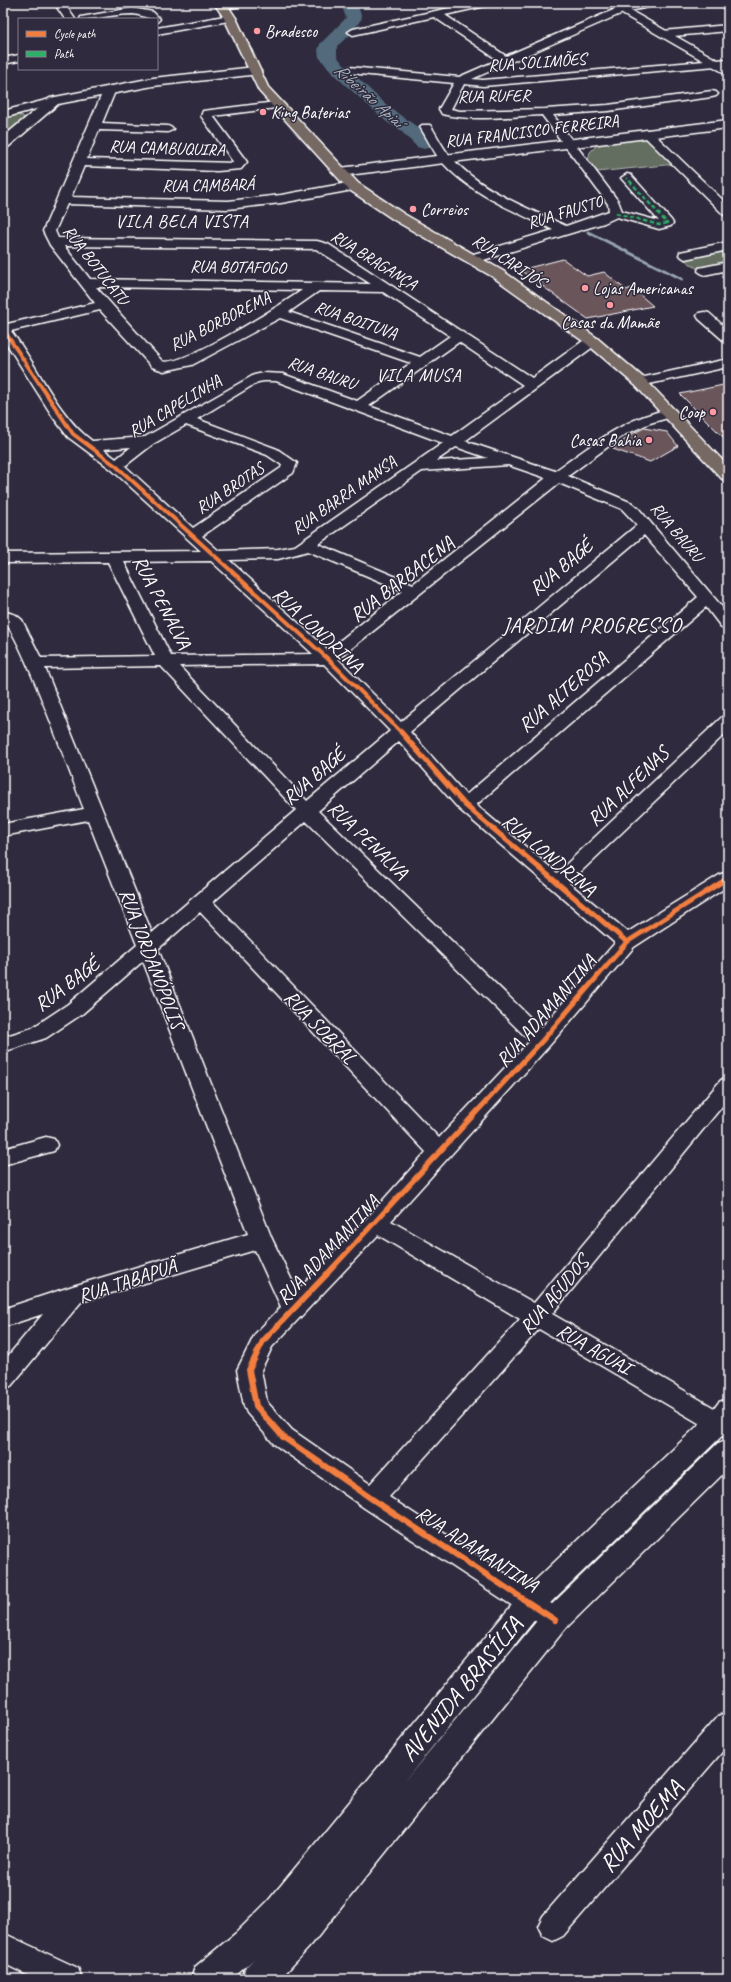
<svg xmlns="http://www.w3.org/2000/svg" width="731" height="1982" font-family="Caveat,sans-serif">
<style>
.green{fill:#646d61;stroke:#b2b6b0}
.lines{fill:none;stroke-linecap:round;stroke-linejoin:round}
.stream{stroke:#97a5b0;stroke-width:3}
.river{fill:#52697c;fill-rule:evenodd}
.building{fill:#6b555a;stroke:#fff}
.street-casing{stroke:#fff;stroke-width:3}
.secondary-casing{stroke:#fff;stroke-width:3}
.primary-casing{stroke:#fff;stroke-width:3}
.street{fill:#2f2a3d;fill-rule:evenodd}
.secondary{fill:#2f2a3d;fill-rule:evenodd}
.primary{fill:#766964;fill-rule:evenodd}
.quiet{stroke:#2db169;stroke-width:2.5;stroke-dasharray:4.5 2.5;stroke-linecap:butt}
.cycleway-far2-casing{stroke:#2f2a3d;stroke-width:6}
.cycleway-far1-casing{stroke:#2f2a3d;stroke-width:8}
.cycleway-casing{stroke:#2f2a3d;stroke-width:9}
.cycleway-far2{stroke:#f27e40;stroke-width:4}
.cycleway-far1{stroke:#f27e40;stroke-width:5}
.cycleway{stroke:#f27e40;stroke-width:6}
.poi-dot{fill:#ff9aa2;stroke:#2f2a3d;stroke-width:1.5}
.labels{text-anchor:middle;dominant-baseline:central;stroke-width:3;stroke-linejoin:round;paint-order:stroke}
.far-poi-label{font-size:17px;fill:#fff;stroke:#2f2a3d;text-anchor:start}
.far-street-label{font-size:17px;fill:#fff;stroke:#2f2a3d}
.far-water-label{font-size:18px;font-style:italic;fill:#a8b4be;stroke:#2f2a3d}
.far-neighbourhood-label{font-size:18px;letter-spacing:1px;fill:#fff;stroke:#2f2a3d}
.street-label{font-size:20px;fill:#fff;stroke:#2f2a3d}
.neighbourhood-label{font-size:21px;letter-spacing:1px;fill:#fff;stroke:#2f2a3d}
.near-street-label{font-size:24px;fill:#fff;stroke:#2f2a3d}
</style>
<rect width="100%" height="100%" fill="#2f2a3d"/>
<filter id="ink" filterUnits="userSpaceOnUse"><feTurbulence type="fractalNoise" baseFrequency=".025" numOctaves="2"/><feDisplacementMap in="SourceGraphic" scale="8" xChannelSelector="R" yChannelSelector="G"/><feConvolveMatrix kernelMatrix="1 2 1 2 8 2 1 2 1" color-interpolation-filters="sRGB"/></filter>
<g filter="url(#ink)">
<g class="green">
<path d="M17 115 23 116 24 119 3 137V119Z"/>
<path d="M641 138 649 139 675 164 596 172 588 161 590 152 598 144Z"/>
<path d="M728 249V264L699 270 682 258Z"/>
</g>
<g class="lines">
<path class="stream" d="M588 232 682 279"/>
<path class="river" d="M341 3H357L362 18 351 34 337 46V56L344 65C363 82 380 101 400 115 412 123 425 131 433 143L431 147 424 149 417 147 399 129 388 123 332 73 319 57 318 50 320 44 346 18Z"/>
</g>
<g class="building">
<path d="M563 259 587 276 604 272 626 290 632 288 653 306 588 319 520 270Z"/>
<path d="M728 384V442L680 394Z"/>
<path d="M644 428 667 432 678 446 650 462 613 449 632 434Z"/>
</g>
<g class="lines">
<g class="street-casing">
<g id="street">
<path d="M54 3H64L75 19H65Z"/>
<path d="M217 3H245C240 8 225 9 217 7L216 5Z"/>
<path d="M472 3H491L490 5 445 15 506 56 618 8 640 3H659L658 5 625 12 472 79 483 80 728 59V65L483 86 464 84 451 109 460 111 545 109 608 105 712 91 716 92 718 94 716 96 712 97 608 111 553 115 618 201 622 211 659 221 621 178 627 174 631 175 671 220 673 223 671 226 659 229 617 217 604 223 477 262H467L466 259 467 256 553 230C515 211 470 194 441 161 433 151 427 138 420 127L422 125H430C437 135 442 147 450 156 479 190 526 207 566 226L609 211 608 204 542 115C511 116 472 122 442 114L439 109 454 83 349 73 344 70 349 67 459 77 498 60 434 17 353 35 348 32 353 29Z"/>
<path d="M132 8 153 12 160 19 157 22V19C148 19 142 15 133 14 116 14 98 19 80 19L81 17Z"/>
<path d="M230 15 235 18 234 20 157 34V28Z"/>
<path d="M728 25V31L663 37 658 34 663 31Z"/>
<path d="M19 55V61L3 64V58Z"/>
<path d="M110 86 116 89 102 123 168 126 174 129 168 132 99 130 87 159 234 163 201 116 203 111 276 102 282 105 276 108 213 116 247 162 241 169 217 171 84 166 71 197 228 201 281 195 353 182 359 186 353 190 281 203 228 209 67 204 55 231 58 238 317 241 328 244 532 378 587 338H597L599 341 597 344 465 441 555 471C587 449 616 424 654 413 661 411 668 408 675 410L677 413 675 416 650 423 624 435 568 476 632 503 639 509 728 614V630L722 628 706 607 476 805 557 873 722 717 728 716V731L569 883 628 932 721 874 728 872V886L634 947 549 1046 391 1221 534 1303 721 1080 728 1077V1099L552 1314 728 1416V1438L719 1435 539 1329 389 1497 564 1612 568 1620 564 1628 555 1632 546 1628 363 1507 274 1444 247 1413 244 1406 237 1370 255 1334 281 1307 255 1250 81 1302 11 1386 3 1389V1362L43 1314 3 1327V1309L73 1286 248 1234 143 961 82 1014 46 1038 3 1052V1037L32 1028 68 1004 137 945 88 820 3 836V824L84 809C73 782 19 630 3 621V611L16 615 22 620 41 658 155 656 108 562 3 563V553L201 551 111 469 68 437 53 417 3 338V325L95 303 50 245 43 231 104 89ZM64 246 316 249 371 284 90 279ZM96 287 302 290C283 304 180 369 162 361ZM319 291 383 292 450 336 420 357 289 312ZM100 310 152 367 164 371 192 365 280 318 411 363 357 401 283 374 264 373 254 375 145 437 92 441C57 415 38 366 11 331ZM459 342 523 385 452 436 369 406ZM264 381H276L443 443 295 546 278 549 219 551 202 536 293 473 297 463 277 449 197 419 258 382ZM186 425 267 455 282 465 281 468 193 528 125 466 153 444ZM131 447 116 459 103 449ZM456 447 488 458 436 461ZM508 465 546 478 413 584 318 544 422 471ZM559 483 622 509 637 525 401 722 338 659ZM644 535 698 597 466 795 410 732ZM308 551 403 591 328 650 229 560 278 559ZM211 561 313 654 171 656 124 562ZM324 664 390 731 307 801 179 666ZM161 666 296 810 152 933 45 668ZM399 741 459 809 615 943 541 1028 318 811ZM306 821 530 1041 439 1138 213 902ZM200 912 426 1152 368 1217 297 1291 272 1239 158 949ZM378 1235 520 1319 370 1484 292 1430 267 1402 261 1370 272 1347Z"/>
<path d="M54 98 58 99 60 101 58 103 3 118V111Z"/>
<path d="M647 130 651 131 728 205V216L724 215 643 135 641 133Z"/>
<path d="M728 242V250L685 259 679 255 680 252Z"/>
<path d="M728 262V270L704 275 698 271 699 268Z"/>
<path d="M704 312 709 313 728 330V341L723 340 699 319 697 316 699 313Z"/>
<path d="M728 359V367L640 386 635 385 633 382 635 379 640 378Z"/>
<path d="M46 1137 54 1139 57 1145 54 1151 3 1165V1149Z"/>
<path d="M728 1712V1745L563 1936 553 1941 543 1936 538 1926 543 1916 718 1716Z"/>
<path d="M3 1933 78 1968 82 1979H35L3 1963Z"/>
</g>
</g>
<g class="secondary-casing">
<g id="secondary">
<path d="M603 3H617L728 66V75Z"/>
<path d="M255 67 261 71 259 74 153 86 58 104 8 147 3 148V137L50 98 153 78Z"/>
<path d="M728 120V128L340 176 333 172 340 168Z"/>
<path d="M728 1399V1430L541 1612 404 1782 545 1611 718 1443 728 1440V1469L565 1629 312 1944 280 1979H242L246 1967 254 1959 232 1979H191L195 1967 236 1933 268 1901 521 1594 710 1414 719 1402Z"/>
</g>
</g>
<g class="primary-casing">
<path id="primary" d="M214 3H226L236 18 268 87 358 183 404 214 503 271 597 338 645 379 728 466V481L722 479 635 385 587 344 493 277 394 220 348 189 259 91 224 18Z"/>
</g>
<use href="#street" class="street"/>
<use href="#secondary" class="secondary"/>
<use href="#primary" class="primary"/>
<path class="quiet" d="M616 213 659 225 667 223 627 178"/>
<g class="cycleway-far2-casing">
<path id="cycleway-far2" d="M3 329 73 434 116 466 328 659 402 733"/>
</g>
<g class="cycleway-far1-casing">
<g id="cycleway-far1">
<path d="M401 732 465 805 627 942"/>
<path d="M326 1275 542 1041 627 942 728 878"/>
</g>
</g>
<g class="cycleway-casing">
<path id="cycleway" d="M327 1274 263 1341 249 1370 256 1406 283 1437 372 1499 555 1620"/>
</g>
<use href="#cycleway-far2" class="cycleway-far2"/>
<use href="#cycleway-far1" class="cycleway-far1"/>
<use href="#cycleway" class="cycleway"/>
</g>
</g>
<g class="poi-dot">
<circle cx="257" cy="31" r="4"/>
<circle cx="263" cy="112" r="4"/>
<circle cx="413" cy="209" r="4"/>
<circle cx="585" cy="288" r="4"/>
<circle cx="610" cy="305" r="4"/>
<circle cx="713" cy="412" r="4"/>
<circle cx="649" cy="440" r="4"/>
</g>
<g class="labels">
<g class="far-poi-label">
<text x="265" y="31">Bradesco</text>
<text x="271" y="112">King Baterias</text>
<text x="421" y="209">Correios</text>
<text x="593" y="288">Lojas Americanas</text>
<text x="610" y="322" text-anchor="middle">Casas da Mamãe</text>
<text x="705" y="412" text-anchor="end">Coop</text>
<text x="641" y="440" text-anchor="end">Casas Bahia</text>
</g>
<g class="far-street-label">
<text transform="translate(537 62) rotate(-4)">RUA SOLIMÕES</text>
<text transform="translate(494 96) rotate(-1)">RUA RUFER</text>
<text transform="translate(532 131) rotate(-7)">RUA FRANCISCO FERREIRA</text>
<text transform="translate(167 148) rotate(2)">RUA CAMBUQUIRA</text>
<text transform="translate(208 185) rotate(-1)">RUA CAMBARÁ</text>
<text transform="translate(565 212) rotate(-17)">RUA FAUSTO</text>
<text transform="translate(374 260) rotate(32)">RUA BRAGANÇA</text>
<text transform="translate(509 261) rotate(33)">RUA CARIJÓS</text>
<text transform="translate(96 265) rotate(52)">RUA BOTUCATU</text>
<text transform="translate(238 267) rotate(1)">RUA BOTAFOGO</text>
<text transform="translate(356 320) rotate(19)">RUA BOITUVA</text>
<text transform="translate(220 321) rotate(-27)">RUA BORBOREMA</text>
<text transform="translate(322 373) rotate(19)">RUA BAURU</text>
<text transform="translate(175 406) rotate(-31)">RUA CAPELINHA</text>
<text transform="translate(230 488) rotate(-34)">RUA BROTAS</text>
<text transform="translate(344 495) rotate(-35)">RUA BARRA MANSA</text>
<text transform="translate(677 532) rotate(50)">RUA BAURU</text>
</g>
<g class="far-water-label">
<text transform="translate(369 95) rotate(42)">Ribeirão Apiaí</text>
</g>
<g class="far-neighbourhood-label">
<text x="182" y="221">VILA BELA VISTA</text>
<text x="419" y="375">VILA MUSA</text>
</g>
<g class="street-label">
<text transform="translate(561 567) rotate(-40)">RUA BAGÉ</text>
<text transform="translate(402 579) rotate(-38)">RUA BARBACENA</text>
<text transform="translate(162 602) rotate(62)">RUA PENALVA</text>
<text transform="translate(318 630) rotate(43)">RUA LONDRINA</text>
<text transform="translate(563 692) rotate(-41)">RUA ALTEROSA</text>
<text transform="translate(314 776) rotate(-41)">RUA BAGÉ</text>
<text transform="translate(628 786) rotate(-44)">RUA ALFENAS</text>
<text transform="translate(368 840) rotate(44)">RUA PENALVA</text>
<text transform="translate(549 855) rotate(40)">RUA LONDRINA</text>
<text transform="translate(152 959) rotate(69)">RUA JORDANÓPOLIS</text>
<text transform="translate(67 984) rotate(-37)">RUA BAGÉ</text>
<text transform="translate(546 1011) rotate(-49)">RUA ADAMANTINA</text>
<text transform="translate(320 1027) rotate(46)">RUA SOBRAL</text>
<text transform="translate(328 1250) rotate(-47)">RUA ADAMANTINA</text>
<text transform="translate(127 1281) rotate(-18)">RUA TABAPUÃ</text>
<text transform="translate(554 1295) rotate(-50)">RUA AGUDOS</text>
<text transform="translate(594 1349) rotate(30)">RUA AGUAI</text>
<text transform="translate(477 1549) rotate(33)">RUA ADAMANTINA</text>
</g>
<g class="neighbourhood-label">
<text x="592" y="625">JARDIM PROGRESSO</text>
</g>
<g class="near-street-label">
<text transform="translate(461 1689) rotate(-51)">AVENIDA BRASÍLIA</text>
<text transform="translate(641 1826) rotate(-49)">RUA MOEMA</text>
</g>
</g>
<rect width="731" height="1982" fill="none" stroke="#2f2a3d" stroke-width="16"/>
<rect x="8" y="8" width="715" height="1966" fill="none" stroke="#fff" stroke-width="1.5" filter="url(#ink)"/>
<rect x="18" y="18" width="140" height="52" fill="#2f2a3d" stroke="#827f8b"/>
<rect x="26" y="31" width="20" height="6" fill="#f27e40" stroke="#827f8b"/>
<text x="54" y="38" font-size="12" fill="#ffffff">Cycle path</text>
<rect x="26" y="51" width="20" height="6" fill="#2db169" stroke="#827f8b"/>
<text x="54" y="58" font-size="12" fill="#ffffff">Path</text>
</svg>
